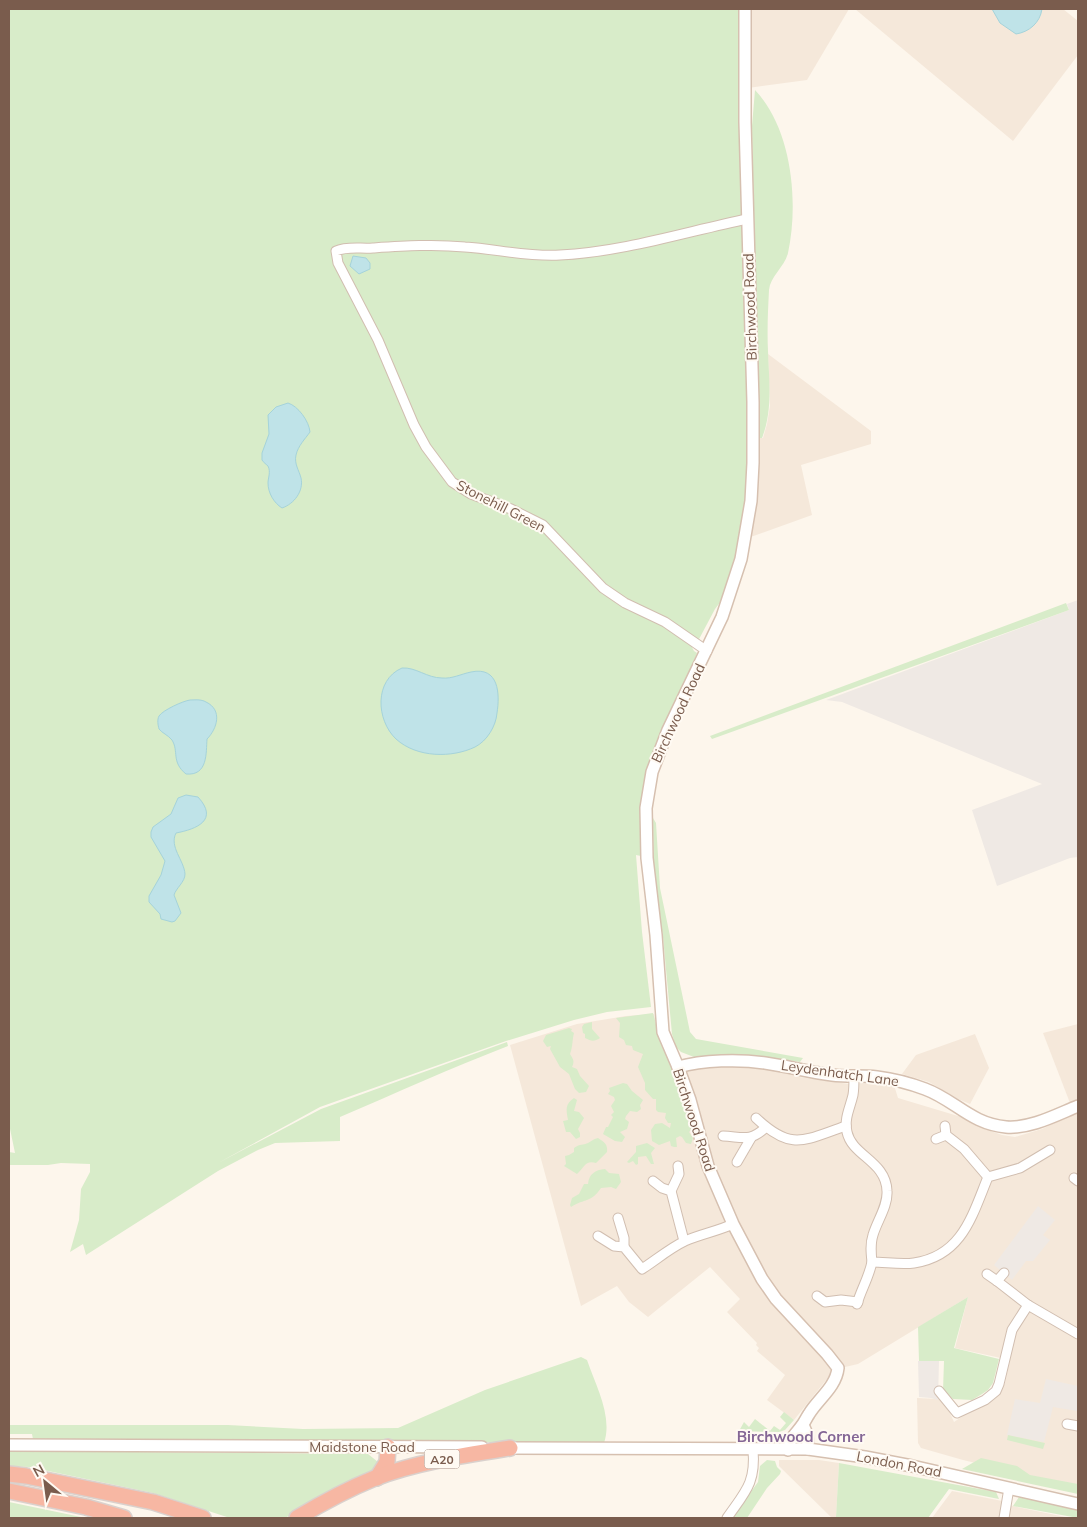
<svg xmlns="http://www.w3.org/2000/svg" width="1087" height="1527" font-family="Mulish,sans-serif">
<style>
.residential{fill:#f5e8da}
.industrial{fill:#efe9e4}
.green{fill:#d8ecc9}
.water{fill:#bfe3e8;stroke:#a5d3da}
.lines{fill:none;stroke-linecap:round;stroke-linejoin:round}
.street-casing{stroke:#d1beb0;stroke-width:11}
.secondary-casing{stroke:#d6c0b0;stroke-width:14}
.highway-casing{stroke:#dad1cd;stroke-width:18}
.street{stroke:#fff;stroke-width:9}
.secondary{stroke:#fff;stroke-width:11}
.highway{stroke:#f7b7a3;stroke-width:15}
.labels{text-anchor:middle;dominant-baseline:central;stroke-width:4;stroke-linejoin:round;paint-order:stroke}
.shield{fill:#fffaf3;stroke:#a28b7f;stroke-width:1}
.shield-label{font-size:12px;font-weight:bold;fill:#7a5c4d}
.street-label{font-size:14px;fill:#7a5c4d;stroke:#fffaf3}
.neighbourhood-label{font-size:15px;font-weight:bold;fill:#846695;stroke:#fffaf3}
</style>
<rect width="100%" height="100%" fill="#fdf6ec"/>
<g class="residential">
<path d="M745 9H849L807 80 748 88Z"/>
<path d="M855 9H1063L1078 21V55L1013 141Z"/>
<path d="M768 354 871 431V444L801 465 812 515 745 539 753 438H763L767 424 770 406Z"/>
<path d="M654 1014 658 1034 677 1074 710 1065 736 1066 777 1070 799 1077 849 1084 876 1083 894 1085 898 1098 968 1119 985 1129 1002 1135 1015 1137 1042 1129 1078 1112V1487L963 1460 921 1448 918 1443 917 1398 939 1399 946 1404 954 1422 1000 1391 1005 1383 1010 1360 955 1348 968 1297 858 1364 832 1370 831 1374 794 1420 767 1400 785 1375 757 1351 759 1348 756 1345 757 1343 727 1312 740 1299 710 1267 648 1317 629 1302 617 1286 581 1306 510 1045 577 1024 626 1016Z"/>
<path d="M1078 1024V1099L1070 1103 1043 1033Z"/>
<path d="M975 1034 989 1068 970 1104 958 1099 929 1082 902 1074 916 1055Z"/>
<path d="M779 1460H819L839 1463 836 1518H832L779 1466Z"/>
<path d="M952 1491 1002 1501 1013 1506 1070 1518H932Z"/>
</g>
<g class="industrial">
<path d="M1078 600V857L1070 858 997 886 972 810 1042 784 842 702 826 700 1069 610 1067 604Z"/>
<path d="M1038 1206 1055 1220 1043 1235 1050 1240 1033 1261H1026L1012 1280 994 1265Z"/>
<path d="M918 1361H939L938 1400 931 1398 919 1397Z"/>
<path d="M1046 1379 1078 1386 1077 1411 1053 1407 1044 1442 1007 1435 1015 1399 1040 1403Z"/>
</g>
<g class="green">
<path d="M9 9H744L740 118 741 216 751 329 753 463 734 584 715 609 698 641 687 638 694 651 697 653 646 779 640 805 641 856 636 855 642 932 651 1007 607 1012 574 1020 506 1041 320 1107 218 1163 321 1109 507 1042 508 1046C451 1068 396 1093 340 1117V1141L275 1143 258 1150 218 1171 86 1255 83 1244 70 1252 79 1220 81 1189 90 1172V1164L61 1163 48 1165H9V1152L15 1153 9 1124Z"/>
<path d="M755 90C792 129 799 202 788 253 785 266 770 277 769 290 768 310 767 331 768 351 769 381 773 410 762 438H757L752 126Z"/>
<path d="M1066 603 1069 610 712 739 710 736Z"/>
<path d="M653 818 656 823 660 888 690 1032 696 1039 803 1058 800 1062 761 1056 694 1057 681 1052 676 1047 672 1034 663 937 654 881Z"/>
<path d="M653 1013 662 1047 675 1071 691 1117V1130L689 1132 693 1138 691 1144 686 1143 682 1137 680 1136 676 1138 677 1147H674L671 1146 670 1141 659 1145 652 1141 651 1130 655 1124 662 1123 670 1128 671 1123H668L665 1118 666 1113 658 1112 656 1110V1099H653L645 1090V1083L638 1067 643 1054 633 1050 632 1046 626 1045 624 1040 619 1037 620 1023 616 1018Z"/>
<path d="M592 1022V1029L600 1038C594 1042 591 1041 585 1038V1034L583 1033 582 1027 584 1024Z"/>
<path d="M569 1028 572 1029 571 1031 574 1033C572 1041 573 1046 570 1054 573 1059 575 1061 572 1067L577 1069 580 1076 589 1086 586 1092 579 1093 575 1089 569 1074 560 1067 550 1049 551 1046 547 1047 543 1041 546 1035Z"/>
<path d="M623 1083 627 1084 632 1091 643 1100 640 1105 641 1109 637 1112 630 1111 626 1116 625 1119 629 1122 627 1129 620 1132 625 1137 622 1142 615 1141 603 1134 606 1127H608L613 1117 611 1115 614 1112 611 1106 615 1100 614 1097 608 1094 610 1091 609 1088Z"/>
<path d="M574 1098 577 1100 574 1111 579 1112 584 1118 578 1129 580 1133V1137L576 1139 570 1132H566L563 1121 568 1120C566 1109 565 1104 574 1098Z"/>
<path d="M598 1138C604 1142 608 1144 607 1152L596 1163C585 1160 584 1168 577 1174L564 1166 566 1164 565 1156 569 1155 574 1152V1148C581 1143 582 1146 588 1143 592 1141 593 1139 598 1138Z"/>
<path d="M647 1143 655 1148 651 1153 654 1164H651L646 1156 638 1157V1164L636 1165 633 1161 629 1163 627 1162 636 1152V1146Z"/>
<path d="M605 1169 609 1173 619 1174 621 1182 616 1189 611 1187 601 1188C591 1203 585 1198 571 1207L570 1205 572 1198 579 1194 584 1184H588C589 1174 595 1170 605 1169Z"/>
<path d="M968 1297 954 1348 999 1359 993 1383 988 1390 982 1394 972 1400 953 1399 943 1391 944 1361H919L918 1327Z"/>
<path d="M581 1357 587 1360C596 1386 613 1417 604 1443L33 1439 32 1434H9V1425H228L303 1429 398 1428 485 1390Z"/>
<path d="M784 1412 794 1420 785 1430 779 1432 739 1431 744 1422 749 1427 755 1419 770 1431 774 1426 780 1430 786 1423 780 1417Z"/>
<path d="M1008 1435 1045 1443 1043 1449 1007 1440Z"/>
<path d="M9 1451 368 1454 378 1462V1466L374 1472 336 1490 285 1518H230L153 1493 29 1467 9 1466Z"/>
<path d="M981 1458 1017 1466 1030 1475 1078 1484V1494L962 1469Z"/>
<path d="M767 1460 775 1461 777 1467 781 1471 780 1474 767 1488 747 1518H732L758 1482 760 1466Z"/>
<path d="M839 1463 996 1492 999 1499 949 1489 928 1518H838L836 1517Z"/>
<path d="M1019 1497 1078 1510V1518L1013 1506Z"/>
<path d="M9 1502 81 1517 85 1518H9Z"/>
</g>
<g class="water">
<path d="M992 9H1042C1040 23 1029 32 1016 34L1000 23Z"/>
<path d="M353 256 366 258 370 263V269L359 274 350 266Z"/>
<path d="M288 403C298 406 309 421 310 432 305 439 298 446 296 455 294 464 299 470 301 478 304 491 294 504 282 508 274 503 268 493 268 483 268 478 271 472 268 466 267 465 263 462 262 460V453L269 434 268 415 276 407Z"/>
<path d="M402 668C416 667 427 678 442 678 452 679 461 674 471 672 499 666 500 694 497 713 496 726 487 741 475 747 452 758 417 758 396 739 376 720 374 680 402 668Z"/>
<path d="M190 700C195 700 201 699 206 702 223 710 217 729 207 739 206 753 208 776 186 774 171 762 179 751 172 740 168 735 162 733 159 729 158 725 157 720 159 716 163 710 183 701 190 700Z"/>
<path d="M186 795 198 797C219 820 197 829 176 833 169 847 184 860 185 874 185 882 176 888 174 895L181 913 175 921 172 922 161 919 160 914 149 902V896L161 875 165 861 151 837V832L153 827 171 814 178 798Z"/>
</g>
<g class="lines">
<g class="street-casing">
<g id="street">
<path d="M707 651 665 622 625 603 603 588 543 525 511 509 471 494 452 482 426 447 414 425 378 340 338 263 336 251C347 246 361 249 373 248 404 246 434 244 465 247 496 249 528 257 560 255 623 252 685 232 747 219"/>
<path d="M854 1076C854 1082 854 1089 853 1095 850 1108 844 1118 847 1132 852 1156 886 1161 887 1191 888 1206 877 1221 873 1235 870 1244 871 1253 872 1262 885 1262 901 1265 914 1263 962 1256 972 1216 988 1177L1020 1168 1050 1150"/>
<path d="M756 1118C792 1152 804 1140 846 1126"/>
<path d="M945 1126 946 1135 964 1149 988 1177"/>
<path d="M723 1136C743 1137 750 1142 765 1128"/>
<path d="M936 1139 946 1135"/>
<path d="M737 1162 751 1138"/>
<path d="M1074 1178 1078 1181"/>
<path d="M653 1181 662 1188 671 1191 684 1241"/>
<path d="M671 1191 679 1174 678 1166"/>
<path d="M618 1218 624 1238V1247"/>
<path d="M598 1236 614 1246 624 1247 642 1269C656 1260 670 1248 685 1241 701 1234 718 1231 733 1224"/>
<path d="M1004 1273 997 1281 1028 1305 1078 1334"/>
<path d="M987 1274 997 1281"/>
<path d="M817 1296 825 1302 841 1300 858 1302"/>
<path d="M857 1304C861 1290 869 1277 872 1262"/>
<path d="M939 1391 957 1413 985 1400 996 1391 999 1384 1012 1330 1028 1305"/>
<path d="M1067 1424 1078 1426"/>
<path d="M727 1518C745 1492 756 1483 753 1450"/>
<path d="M1004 1518 1009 1488"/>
</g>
</g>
<g class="secondary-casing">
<g id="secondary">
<path d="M745 9V122L753 402V463L751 501 741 559 722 617 668 730 652 772 646 808 647 858 656 935 663 1032 678 1067 690 1100 708 1166 733 1224 762 1279 776 1299 827 1354 838 1368C836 1387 818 1399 809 1414 807 1417 805 1421 803 1424 797 1433 789 1438 788 1450"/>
<path d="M678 1067C703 1060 739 1059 765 1063 787 1066 809 1072 832 1075 847 1077 862 1075 877 1077 893 1079 909 1083 925 1089 955 1100 971 1124 1006 1127 1030 1129 1056 1115 1078 1106"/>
<path d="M803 1425 807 1434 808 1449"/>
<path d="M9 1445 482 1447"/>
<path d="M503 1448 808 1449 865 1457 912 1466 1078 1504"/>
</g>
</g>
<g class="highway-casing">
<g id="highway">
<path d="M9 1474 26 1476 153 1502 203 1518"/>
<path d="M377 1478 387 1462 388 1447"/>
<path d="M9 1491 86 1507 124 1518"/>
<path d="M297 1518C322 1503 348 1489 375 1478 417 1462 465 1455 510 1448"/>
</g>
</g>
<use href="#street" class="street"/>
<use href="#secondary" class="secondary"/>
<use href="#highway" class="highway"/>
</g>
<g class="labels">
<rect class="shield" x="424.5" y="1449.5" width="35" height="19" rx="4"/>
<g class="shield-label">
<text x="442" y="1459">A20</text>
</g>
<g class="street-label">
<text transform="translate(750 307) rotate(-92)">Birchwood Road</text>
<text transform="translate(501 506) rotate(27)">Stonehill Green</text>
<text transform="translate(678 713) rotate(-65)">Birchwood Road</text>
<text transform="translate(840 1073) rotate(8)">Leydenhatch Lane</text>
<text transform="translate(694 1120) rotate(72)">Birchwood Road</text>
<text x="362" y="1447">Maidstone Road</text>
<text transform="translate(899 1464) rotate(11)">London Road</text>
</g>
<g class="neighbourhood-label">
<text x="801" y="1436">Birchwood Corner</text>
</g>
</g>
<rect width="1087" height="1527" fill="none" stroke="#7a5c4d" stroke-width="20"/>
<g transform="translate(45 1482) rotate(331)" stroke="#fffaf3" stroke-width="4" paint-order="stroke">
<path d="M0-4L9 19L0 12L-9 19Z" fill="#7a5c4d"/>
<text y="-8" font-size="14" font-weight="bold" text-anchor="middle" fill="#7a5c4d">N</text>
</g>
</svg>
